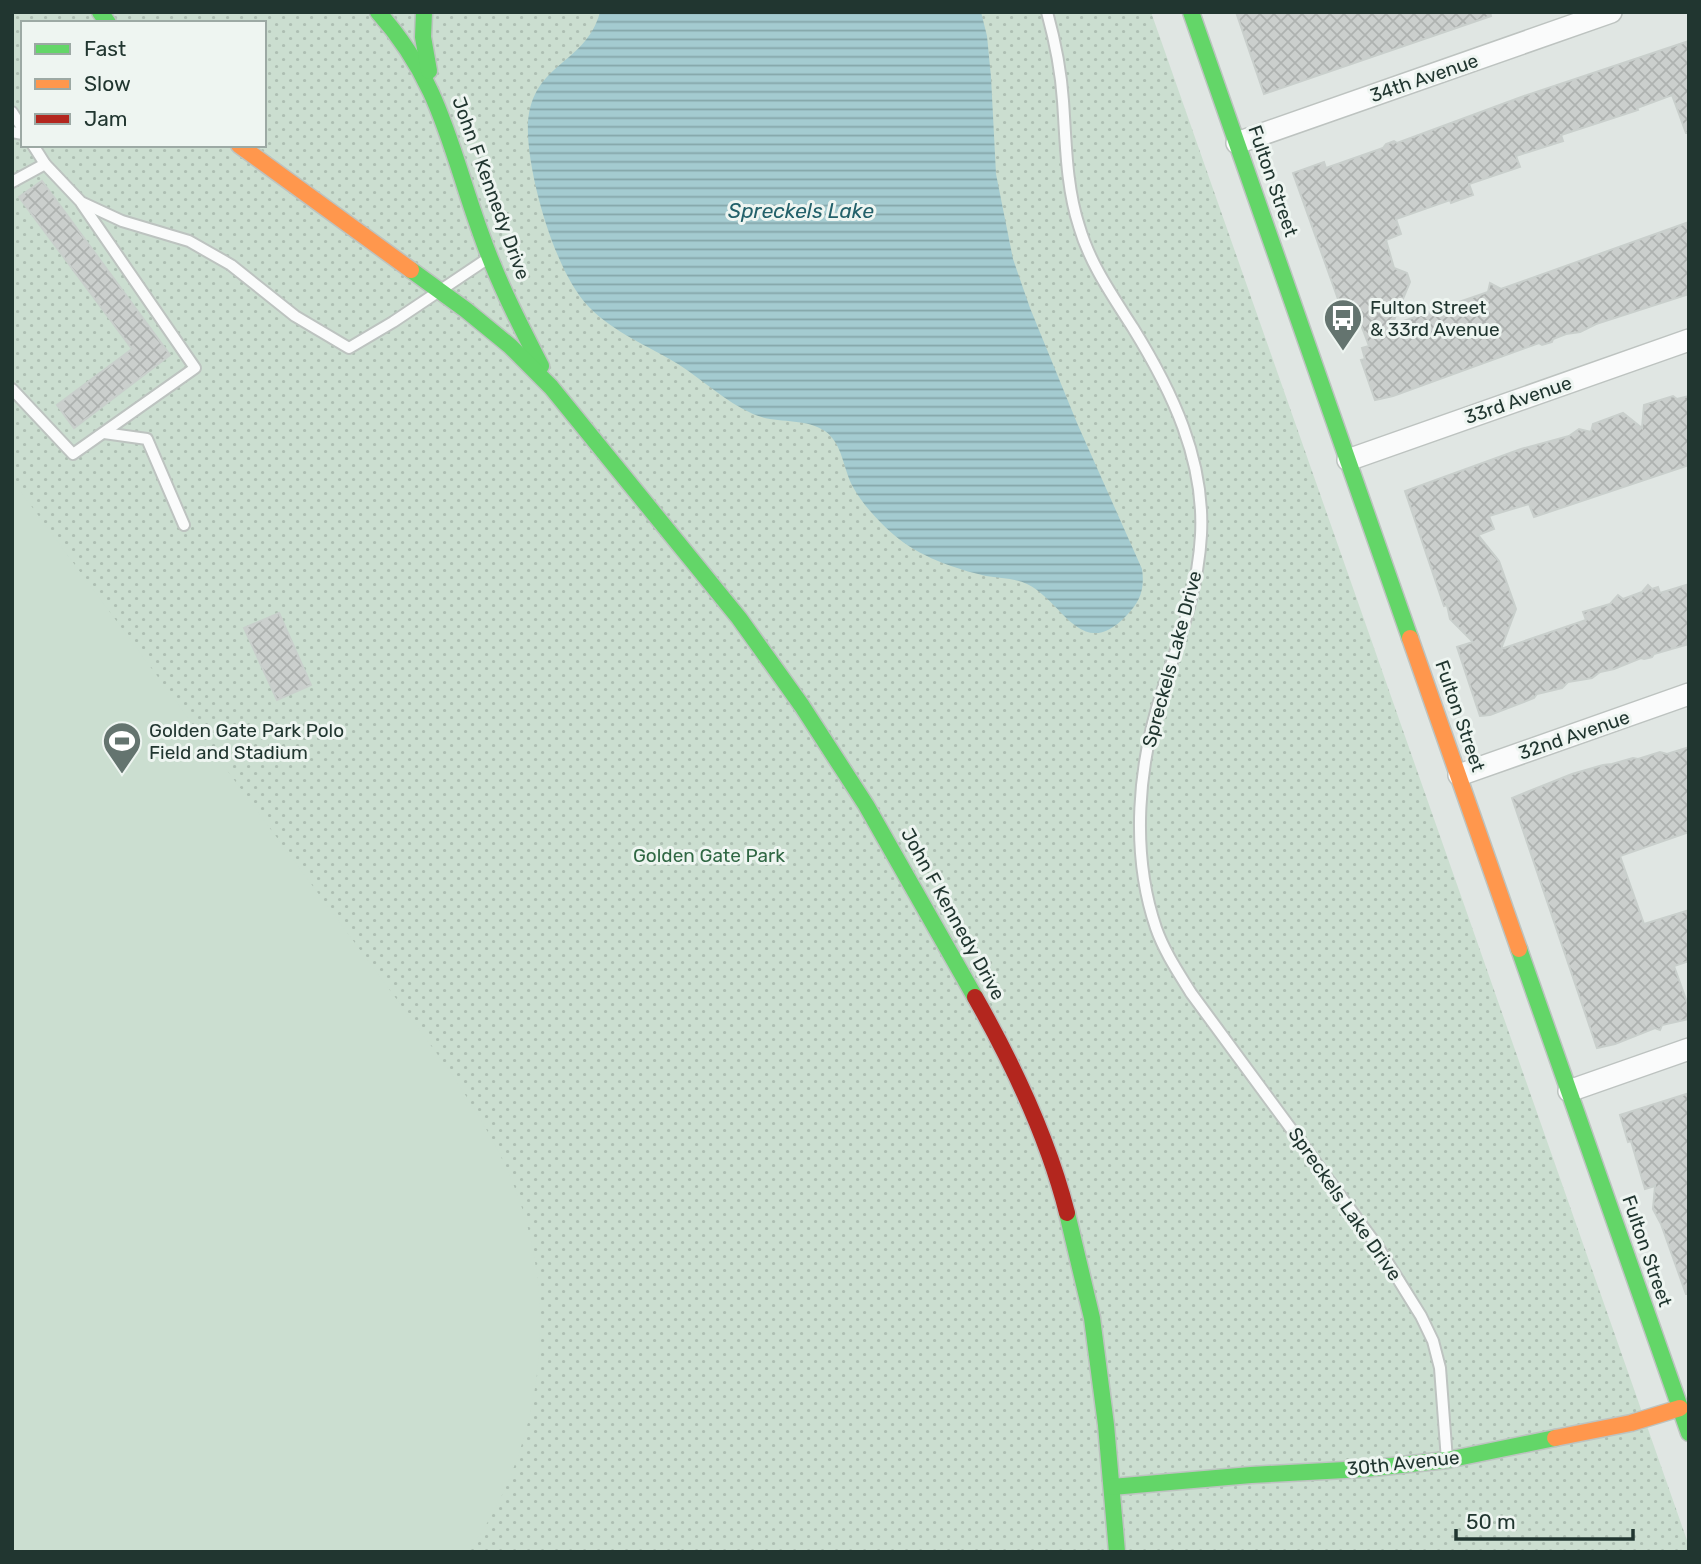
<svg xmlns="http://www.w3.org/2000/svg" width="1701" height="1564" font-family="Rubik,sans-serif">
<style>
.green{fill:url(#green-dots);fill-rule:evenodd}
.pitch{fill:#cbded0}
.water{fill:url(#water-rules)}
.building{fill:url(#building-cross-hatch);stroke:#c9cfcc;stroke-width:2}
.lines{fill:none;stroke-linecap:round;stroke-linejoin:round}
.lane-casing{stroke:#bdc3c0;stroke-width:14}
.street-casing{stroke:#bdc3c0;stroke-width:24}
.fast-casing{stroke:#bdc3c0;stroke-width:19}
.slow-casing{stroke:#bdc3c0;stroke-width:19}
.jam-casing{stroke:#bdc3c0;stroke-width:19}
.lane{stroke:#fafbfb;stroke-width:10}
.street{stroke:#fafbfb;stroke-width:21}
.fast{stroke:#63d668;stroke-width:16}
.slow{stroke:#ff974d;stroke-width:16}
.jam{stroke:#b3261e;stroke-width:16}
.labels{text-anchor:middle;dominant-baseline:central;stroke-width:6;stroke-linejoin:round;paint-order:stroke}
.street-label{font-size:19px;fill:#213630;stroke:#eef5f1}
.poi-label{font-size:19px;fill:#213630;stroke:#eef5f1;text-anchor:start}
.park-label{font-size:19px;fill:#306844;stroke:#eef5f1}
.water-label{font-size:21px;font-style:italic;fill:#23616a;stroke:#eef5f1}
</style>
<defs>
<pattern id="green-dots" width="8" height="8" patternUnits="userSpaceOnUse" patternTransform="scale(1.75)"><rect width="8" height="8" fill="#cbded0"/><path d="M2 2h.1M6 6h.1" fill="none" stroke="#aebfb3" stroke-width="1.8" stroke-linecap="round"/></pattern>
<pattern id="water-rules" width="6" height="5" patternUnits="userSpaceOnUse" patternTransform="scale(1.75)"><rect width="6" height="5" fill="#a4cbd0"/><path d="M0 2.5h6" fill="none" stroke="#85a6a9"/></pattern>
<pattern id="building-cross-hatch" width="8" height="8" patternUnits="userSpaceOnUse" patternTransform="scale(1.75)"><rect width="8" height="8" fill="#cbcfcd"/><path d="M0 0l8 8M0 8l8-8" fill="none" stroke="#aeb2b0"/></pattern>
</defs>
<rect width="100%" height="100%" fill="#e0e6e3"/>
<path class="green" d="M12 12H1151L1689 1546V1552H12ZM23 23H264V145H23Z"/>
<path class="pitch" d="M12 480 449 1070C473 1106 496 1142 512 1181 562 1299 544 1449 468 1552H12Z"/>
<path class="water" d="M600 12H981L987 36 991 77 996 174 1013 259 1030 308 1077 423 1142 569C1145 589 1140 602 1126 616 1081 663 1062 600 1027 584 1014 578 999 578 986 576 955 569 918 556 894 535 879 522 863 505 853 487 843 469 843 444 825 431 804 417 775 424 753 414 726 402 703 380 678 364 649 346 614 333 589 307 556 274 530 182 528 135 525 62 585 68 600 12Z"/>
<g class="building">
<path d="M1236 12H1490L1491 16 1264 94Z"/>
<path d="M1689 41V133H1686L1672 95 1637 108 1638 110 1561 135 1563 141 1516 156 1520 167 1469 184 1473 195 1451 203 1450 200 1396 219 1401 234 1386 240 1394 268 1407 273 1410 282 1392 325 1488 292 1490 283 1501 289 1689 222V294L1596 324 1580 332 1566 334 1553 339 1552 342 1542 345 1539 343 1393 396 1375 400 1361 360 1365 359 1362 348 1369 346 1355 309 1343 313 1293 173 1324 162 1326 168 1383 148 1386 144 1394 141 1397 143 1524 96Z"/>
<path d="M42 181 170 355 74 428 57 405 132 349 19 197Z"/>
<path d="M1673 396 1677 399 1689 396V465L1534 517 1529 504 1489 516 1494 529 1478 535 1499 561 1516 609 1501 649 1586 620 1583 612 1610 604 1618 595 1623 599 1642 592 1648 585 1652 589 1658 587 1660 593 1689 584V644L1654 654 1652 657 1644 659 1641 658 1614 669 1600 672 1592 678 1568 682 1562 688 1537 694 1534 698 1490 715 1480 716 1457 647 1473 642 1450 619 1447 605 1444 606 1405 491 1521 449 1569 436 1579 429 1591 432 1593 424 1623 413 1642 428 1644 405Z"/>
<path d="M279 613 311 685 277 700 244 628Z"/>
<path d="M1689 747V832L1620 856 1644 924 1689 910V961L1674 966 1689 1008V1019L1662 1025 1660 1030 1655 1028 1615 1044 1597 1048 1512 798 1572 774 1603 765 1612 764 1633 758 1638 759 1660 752 1667 754Z"/>
<path d="M1689 1093V1294H1686L1661 1224 1653 1209 1655 1186 1645 1189 1631 1141 1628 1142 1620 1115Z"/>
</g>
<g class="lines">
<g class="lane-casing">
<g id="lane">
<path d="M1047 12C1055 41 1061 71 1063 101 1066 142 1066 186 1079 226 1090 264 1112 295 1133 328 1172 391 1205 460 1201 535 1198 590 1180 638 1163 689 1138 763 1130 852 1156 928 1164 951 1178 972 1191 993L1378 1247 1421 1316 1433 1341 1440 1368 1447 1460"/>
<path d="M12 112 23 129"/>
<path d="M12 132 23 134"/>
<path d="M33 145 45 164 81 202 122 221 189 241 231 265 295 316 349 348 393 322 490 257"/>
<path d="M12 182 45 164"/>
<path d="M12 389 73 454 195 368 82 204"/>
<path d="M104 433 147 439 184 525"/>
</g>
</g>
<g class="street-casing">
<g id="street">
<path d="M1237 143 1611 12"/>
<path d="M1348 460 1689 340"/>
<path d="M1459 775 1689 694"/>
<path d="M1569 1091 1689 1049"/>
</g>
</g>
<g class="fast-casing">
<g id="fast">
<path d="M100 12 108 23"/>
<path d="M378 12C441 82 450 149 481 234 497 280 519 323 541 366"/>
<path d="M424 12 423 37 429 71"/>
<path d="M1191 12 1410 638"/>
<path d="M411 270 466 310 510 346 551 387 739 618 802 706 866 805 975 997"/>
<path d="M1519 949 1689 1433"/>
<path d="M1067 1213 1092 1318 1106 1425 1117 1552"/>
<path d="M1112 1487 1251 1475 1364 1469 1447 1460 1555 1438"/>
</g>
</g>
<g class="slow-casing">
<g id="slow">
<path d="M239 145 411 270"/>
<path d="M1410 638 1519 949"/>
<path d="M1555 1438 1631 1423 1680 1408"/>
</g>
</g>
<g class="jam-casing">
<path id="jam" d="M975 997C1013 1064 1048 1138 1067 1213"/>
</g>
<use href="#lane" class="lane"/>
<use href="#street" class="street"/>
<use href="#fast" class="fast"/>
<use href="#slow" class="slow"/>
<use href="#jam" class="jam"/>
</g>
<defs>
<g id="bus-pin" transform="scale(2.0125)"><path d="M0 17L-7.5 6A9.5 9.5 0 1 1 7.5 6Z" fill="#64746f" stroke="#eef5f1"/><path d="M-5-6H5V4H4V6H2V4H-2V6H-4V4H-5ZM-3.5-4V0h7V-4ZM-3.5 1.2v1.5H-2V1.2ZM2 1.2v1.5H3.5V1.2Z" fill="#fff"/></g>
<g id="stadium-pin" transform="scale(2.0125)"><path d="M0 17L-7.5 6A9.5 9.5 0 1 1 7.5 6Z" fill="#64746f" stroke="#eef5f1"/><path d="M0-5a6.5 5 0 1 0 0 10a6.5 5 0 1 0 0-10ZM-3.5-1.8h7v3.6h-7Z" fill="#fff"/></g>
</defs>
<g fill-rule="evenodd">
<use href="#bus-pin" x="1343" y="318"/>
<use href="#stadium-pin" x="122" y="741"/>
</g>
<g class="labels">
<g class="street-label">
<text transform="translate(1424 78) rotate(-19)">34th Avenue</text>
<text transform="translate(1273 181) rotate(71)">Fulton Street</text>
<text transform="translate(491 188) rotate(70)">John F Kennedy Drive</text>
<text transform="translate(1518 400) rotate(-19)">33rd Avenue</text>
<text transform="translate(1172 659) rotate(-75)">Spreckels Lake Drive</text>
<text transform="translate(1460 716) rotate(71)">Fulton Street</text>
<text transform="translate(1574 735) rotate(-19)">32nd Avenue</text>
<text transform="translate(953 914) rotate(61)">John F Kennedy Drive</text>
<text transform="translate(1345 1204) rotate(55)">Spreckels Lake Drive</text>
<text transform="translate(1647 1251) rotate(71)">Fulton Street</text>
<text transform="translate(1403 1463) rotate(-6)">30th Avenue</text>
</g>
<g class="poi-label">
<text x="1370" y="307">Fulton Street<tspan x="1370" dy="22">&amp; 33rd Avenue</tspan></text>
<text x="149" y="730">Golden Gate Park Polo<tspan x="149" dy="22">Field and Stadium</tspan></text>
</g>
<g class="park-label">
<text x="709" y="855">Golden Gate Park</text>
</g>
<g class="water-label">
<text x="801" y="210">Spreckels Lake</text>
</g>
</g>
<rect width="1701" height="1564" fill="none" stroke="#213630" stroke-width="28"/>
<rect x="21" y="21" width="245" height="126" fill="#eef5f1" stroke="#9ca9a4" stroke-width="2"/>
<rect x="35" y="44" width="35" height="10" fill="#63d668" stroke="#9ca9a4" stroke-width="2"/>
<text x="84" y="56" font-size="21" fill="#213630">Fast</text>
<rect x="35" y="79" width="35" height="10" fill="#ff974d" stroke="#9ca9a4" stroke-width="2"/>
<text x="84" y="91" font-size="21" fill="#213630">Slow</text>
<rect x="35" y="114" width="35" height="10" fill="#b3261e" stroke="#9ca9a4" stroke-width="2"/>
<text x="84" y="126" font-size="21" fill="#213630">Jam</text>
<path d="M1456 1529v10h177v-10" fill="none" stroke="#213630" stroke-width="3.5"/>
<text x="1466" y="1529" font-size="21" fill="#213630" stroke="#eef5f1" stroke-width="5" paint-order="stroke">50 m</text>
</svg>
